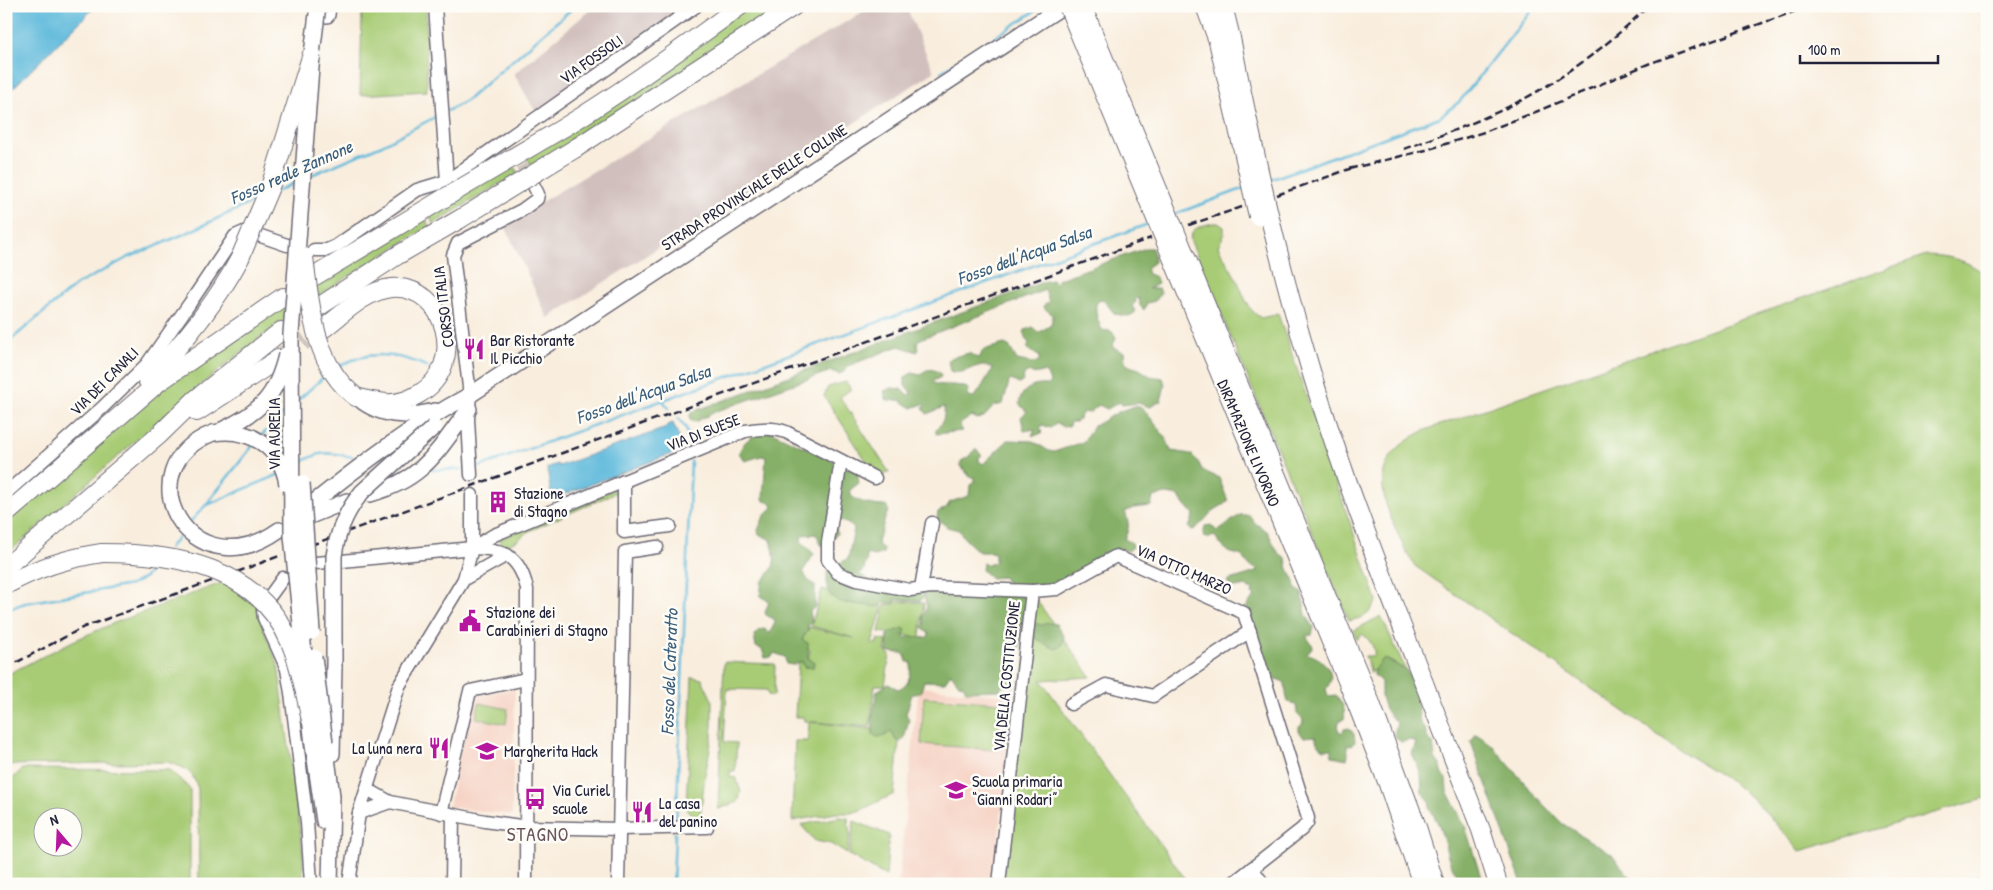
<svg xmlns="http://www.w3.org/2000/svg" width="1993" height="890" font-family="'Patrick Hand',sans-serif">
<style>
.built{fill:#f6d2c3}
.industrial{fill:#d1bfbd}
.green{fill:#a8cc76;stroke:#657758;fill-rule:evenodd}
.forest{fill:#86b067;stroke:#546951}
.water{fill:#5db9db;stroke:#406e8b}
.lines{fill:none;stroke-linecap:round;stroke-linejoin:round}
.stream{stroke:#5db9db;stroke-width:2.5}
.minor-tunnel{stroke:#cec5bd;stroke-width:12;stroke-dasharray:12 6;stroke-linecap:butt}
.highway-tunnel{stroke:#cec5bd;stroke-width:18;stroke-dasharray:18 9;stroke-linecap:butt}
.minor-casing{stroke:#6d6974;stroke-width:15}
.major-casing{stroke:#6d6974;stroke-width:18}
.highway-casing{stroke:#6d6974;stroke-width:20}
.minor{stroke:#fff;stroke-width:12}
.major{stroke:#fff;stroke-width:15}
.highway{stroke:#fff;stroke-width:18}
.rail{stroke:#22223b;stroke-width:2.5;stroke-dasharray:8 4;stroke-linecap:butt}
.major-bridge-casing{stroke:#6d6974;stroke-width:18;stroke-linecap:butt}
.highway-bridge-casing{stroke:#6d6974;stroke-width:20;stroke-linecap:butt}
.major-bridge{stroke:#fff;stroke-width:15}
.highway-bridge{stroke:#fff;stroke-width:18}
.labels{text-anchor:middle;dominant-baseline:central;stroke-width:5;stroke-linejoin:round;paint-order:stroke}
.street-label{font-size:16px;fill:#22223b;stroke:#fdfcf7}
.poi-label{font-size:16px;fill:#22223b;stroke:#fdfcf7;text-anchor:start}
.water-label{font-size:18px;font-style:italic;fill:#3a5e7b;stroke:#fdfcf7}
.quarter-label{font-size:19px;letter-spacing:1px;fill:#6a555e;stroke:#fdfcf7}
</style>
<rect width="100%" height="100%" fill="#fdfcf7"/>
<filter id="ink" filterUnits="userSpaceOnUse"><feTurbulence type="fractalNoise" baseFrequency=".02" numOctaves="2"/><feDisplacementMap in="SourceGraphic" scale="10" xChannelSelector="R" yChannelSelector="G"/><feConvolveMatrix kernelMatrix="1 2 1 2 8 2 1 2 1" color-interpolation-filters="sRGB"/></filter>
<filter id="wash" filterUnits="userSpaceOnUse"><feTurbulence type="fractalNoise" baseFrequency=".0096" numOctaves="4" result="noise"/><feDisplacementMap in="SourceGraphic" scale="20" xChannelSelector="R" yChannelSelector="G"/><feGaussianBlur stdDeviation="1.12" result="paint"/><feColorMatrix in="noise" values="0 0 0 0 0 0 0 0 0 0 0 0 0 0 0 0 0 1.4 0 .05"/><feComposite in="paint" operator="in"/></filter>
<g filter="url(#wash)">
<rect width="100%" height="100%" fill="#f9eede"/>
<g class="built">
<path d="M919 687 1013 696 994 884H898Z"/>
<path d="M515 689 512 815 449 807 472 696Z"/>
</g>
<g class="industrial">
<path d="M595 6H686L536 112 514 74Z"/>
<path d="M873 6H906L934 72 548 318 504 224Z"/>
</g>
<g class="green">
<path d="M367 6H426L427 91 360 95 362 9Z"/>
<path d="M749 6H783L581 136 531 165 525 155 641 84Z"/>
<path d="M512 163 518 173 433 224 429 213Z"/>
<path d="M426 214 428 227C370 263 311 298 257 340 170 407 89 483 6 555V521L157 390 246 327Z"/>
<path d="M1214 223H1218L1224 227V235L1218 246C1223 257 1230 267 1236 278 1244 293 1245 308 1261 318L1278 314 1377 601C1369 615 1366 617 1349 621L1190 239C1192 226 1204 225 1214 223Z"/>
<path d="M1926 255C1950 256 1968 260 1987 276V798L1800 851 1756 802 1735 784 1678 749 1415 566C1406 553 1400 539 1394 525 1373 478 1380 451 1428 429Z"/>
<path d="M846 382 851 389 840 397 889 472 883 476 869 465 824 396 828 387Z"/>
<path d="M619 487 622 490 527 532 518 540 506 546 500 543 501 538Z"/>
<path d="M224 582 261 609 259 617 278 665 303 853V884H199L198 789C192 770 186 768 167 762L6 765V675L73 641 114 623Z"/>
<path d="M822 589 883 606 872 643 876 644 878 639 887 641 885 651 890 655 885 685H875L870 727 804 721 803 717H795L798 663 802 661 804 667H813L814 662 808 658 810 651 802 640 808 630V627L854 638 811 626Z"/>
<path d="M1033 595 1091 677 1041 680 1189 884H1002Z"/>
<path d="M895 601 924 603 920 637 879 632 885 605 895 604Z"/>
<path d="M1381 616 1406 670 1384 658 1371 673 1365 656H1374C1376 649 1369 638 1362 634L1357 640 1353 631Z"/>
<path d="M724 662 775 664 774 696 768 695 767 690 727 689 724 742 737 743 735 771H730V777L736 778 741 792 738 802 718 809Z"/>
<path d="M692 677 702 679 712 700V737L705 776 700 816 694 818 686 808Z"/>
<path d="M924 697 1001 703 997 750 921 744Z"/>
<path d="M479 703 508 709 506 724 476 718Z"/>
<path d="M809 722 900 732 894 794 861 810 851 813H836L792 821 795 741H808Z"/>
<path d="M22 769 170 770 190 789V884H6V786ZM42 818H72V848H42Z"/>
<path d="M840 817 848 818 850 835 847 854 831 844 815 841 801 825Z"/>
<path d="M854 821 889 835 886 876 849 855Z"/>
</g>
<g class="forest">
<path d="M1146 248H1152L1154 254V262L1146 268 1148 274 1156 277 1158 284 1148 289 1159 288 1161 293 1155 301 1147 303 1144 310 1140 306 1139 298 1135 299 1136 302 1132 306 1135 311 1134 314 1128 316 1115 314 1104 301 1100 300 1096 304C1095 314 1098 321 1102 330 1110 331 1113 330 1116 338L1112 347 1124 352 1125 361 1129 366 1139 369 1150 376 1163 378 1165 385 1161 401 1150 407 1138 403 1122 405 1120 402 1107 409 1099 405 1089 413 1083 412 1077 422H1070L1069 426 1063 427 1056 423 1051 428 1042 425 1040 428 1042 433 1034 436 1032 435 1035 429 1024 431 1021 417 1027 412 1019 404C1021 389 1033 384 1047 385L1050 382 1047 374 1044 372 1032 374 1029 372 1024 375 1023 381 1019 384 1011 380 1009 382 1003 404 994 406 984 417 977 419 972 416 960 424 962 431 936 434V429C943 424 945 416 944 407L927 414 923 408 925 405 923 404 912 408 899 400 889 401 886 399 884 391 891 388 901 389 907 395 911 394V392L905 386V377L912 373 920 375C927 368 932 368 940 373L941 377 933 381 935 384C947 386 958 383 969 389L968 397 972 398C982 391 985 378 993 369 976 358 966 378 950 371L948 361 950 358 969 353 977 358 980 357 983 350 1004 344 1009 346 1017 360 1033 363 1039 362V356L1027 349 1029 343C1025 340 1023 335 1025 330L1033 327 1038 333 1051 325 1053 315 1044 308 1043 306 1049 302 1045 290 918 340 917 344 919 349 917 352 899 346 848 366 844 372 839 374 831 371 717 411 697 421 693 422 690 419V415L692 412 1046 281 1052 280 1055 283 1059 279Z"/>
<path d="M1135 406 1143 408 1165 437 1171 451 1191 454 1198 461 1202 470 1219 478 1228 501C1223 506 1216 508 1211 513 1205 519 1201 525 1193 530L1189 528 1194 514 1184 505 1179 496 1166 494 1153 497 1151 506 1133 508 1125 512C1129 523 1130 529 1124 539L1132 543 1133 546 1129 551 1121 549 1107 553 1102 552V564L1065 577 1064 587 1008 585 1003 577 991 578 982 570 983 563 988 565 995 562V553L990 552H979L964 538 959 530 947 527 937 518 938 512 946 508 950 502 969 496 970 485 974 482V477H970L961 466V461L970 456 975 449 982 455 979 457V461L983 464 1008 440 1033 441 1049 451 1054 452 1083 442 1094 426 1120 411Z"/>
<path d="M770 431 857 472 859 483 850 490 852 497C862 503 873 506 886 506L889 511C882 520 884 531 877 540L878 545 884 549 883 553 874 556 866 554 867 560 863 572H859V574L870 580 924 593 923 598 920 601C911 601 905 600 896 599L894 603H884L879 607 846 603 838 601 830 595 827 586V572L830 568 848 559 854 529 851 525 839 520 836 524 837 534 823 546 819 543 818 536 814 534 802 535 801 541 814 554 803 571 807 579 815 586V607L810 611 812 623 808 625V630L802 640 808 643V658L814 662 813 667H804L802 661 793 665 786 664 785 657 774 653 772 657 765 658 762 649 756 647 754 635 760 630 765 629 769 634 775 623 774 619 766 615 765 612 769 602 760 595 762 581C777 567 776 559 771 540L759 534 758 530 764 516 773 507 771 503 764 501 763 498 766 457 761 456 745 461 739 453C744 438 756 434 770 431Z"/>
<path d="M1240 515H1249L1256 524 1267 531 1279 554 1286 559 1288 569 1294 579 1295 588 1302 593 1306 615 1314 627 1312 635 1306 636 1313 646 1307 654C1323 657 1339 674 1326 689L1328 696 1336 695C1342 703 1346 709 1344 719L1339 721 1338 730 1342 733 1344 729 1349 728 1354 734 1355 742 1352 745 1347 744 1348 754 1347 759 1332 756 1331 749H1324L1317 743 1315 736 1304 737 1299 733V727L1302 725 1303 720 1297 714 1296 704 1287 702 1285 683C1279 678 1272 680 1265 676L1246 608 1249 602 1255 597 1252 594 1253 589H1249L1246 586 1235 588 1230 586 1227 581 1256 572 1257 569 1250 566 1242 556 1229 552 1220 544 1215 536 1208 538 1203 537 1205 526 1211 525 1217 531Z"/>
<path d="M973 590 1018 593 1026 599 1014 687 1002 686 1000 690 966 691 963 685 959 684 951 673 945 682 924 681 921 691 916 694H912L906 714 909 719 904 739 900 742 895 739 891 731 885 736 877 737 873 734 872 719 877 691 888 684 898 689C910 685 911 673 911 662H907L905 655 901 653 887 652 888 633 904 628 906 630 903 636 905 638 912 636 919 638 928 637 929 633 925 631 922 628 924 624 923 617 927 606 924 597 927 591H960L962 598Z"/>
<path d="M1032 622 1041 625 1048 623 1056 624 1064 636 1062 646 1056 649C1046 646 1039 639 1029 634Z"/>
<path d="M1384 658 1406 670 1412 678 1415 686 1420 723 1425 728 1427 737 1433 743 1435 758 1440 765 1441 773 1446 779 1447 791 1465 826 1483 884H1459L1458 875 1451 866 1439 825 1430 809 1429 800 1422 793 1421 775 1412 753 1416 743 1411 740 1401 742C1393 736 1394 733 1397 723L1385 710 1381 696V682L1374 675V670Z"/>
<path d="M1476 734 1491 744 1542 803 1563 824 1611 854 1636 884H1522L1471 742Z"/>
<path d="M1987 874V884H1947Z"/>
</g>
<g class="water">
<path d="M6 6H96L6 95Z"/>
<path d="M673 423 684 449 552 499 547 468 557 464 559 466 666 428 667 425Z"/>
</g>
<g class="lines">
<g class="stream">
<path d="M941 72 1043 6"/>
<path d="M447 111 466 101 575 6"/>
<path d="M309 176 382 145 437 116"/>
<path d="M1267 181 1440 117 1460 101 1535 6"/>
<path d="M277 191 297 182"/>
<path d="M1175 214 1245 188"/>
<path d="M6 344 76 285 127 258 189 232 256 200"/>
<path d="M337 368C365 349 399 353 428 367"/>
<path d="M297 401 326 375"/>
<path d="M663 401 669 408"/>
<path d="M678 418 686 428 691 447"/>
<path d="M261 436 285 412"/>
<path d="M681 446H691"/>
<path d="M298 464C323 450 325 452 353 457"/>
<path d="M479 467 1151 223"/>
<path d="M432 470 462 469"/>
<path d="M207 505 280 474"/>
<path d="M191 521 205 506 254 444"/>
<path d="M169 548 180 535"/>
<path d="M6 610 25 603 131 585 144 578 158 563"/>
<path d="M676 825 691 461"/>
<path d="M673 884 675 833"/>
</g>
</g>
</g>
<g filter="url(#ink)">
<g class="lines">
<path class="minor-tunnel" d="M512 150 533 184"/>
<path class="highway-tunnel" d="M280 357 306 340"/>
<g class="minor-casing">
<g id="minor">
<path d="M435 6 447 181 696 6"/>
<path d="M258 235 287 245"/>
<path d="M314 250H327L336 246 417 190 447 181"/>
<path d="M841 461 828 542V560L838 573 856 580 910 590 931 587 1032 591 1057 589 1116 556 1244 613 1308 818 1307 823 1302 829 1232 884"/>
<path d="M471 475 468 419 470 395 453 255 458 243 522 210 537 199 538 194 533 184"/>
<path d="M624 481V532L670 526"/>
<path d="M6 493 102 408 147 364 190 303 235 236 244 232"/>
<path d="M472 548 494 535 745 431C760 429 772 427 786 432L875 478"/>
<path d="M342 561 472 548C504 548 520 557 527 589L526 884"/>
<path d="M315 563 328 562"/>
<path d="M464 579 507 555"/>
<path d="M921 588 932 523"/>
<path d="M270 596 283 578"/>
<path d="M263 610 264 618 287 669 291 693 307 822 311 884"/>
<path d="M1071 704 1106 685 1153 696 1250 631"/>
<path d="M390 802 485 821 527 827 619 829 707 827"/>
<path d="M359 813 390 802 367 789"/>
<path d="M441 813 470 691 526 679"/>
<path d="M1252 868 1263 884"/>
<path d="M349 884 359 813 399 686 464 579 472 548V495"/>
<path d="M452 884 453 815"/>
<path d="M618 884 625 552 657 547"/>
<path d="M999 884 1032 591"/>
</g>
</g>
<g class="major-casing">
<g id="major">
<path d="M327 15 328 6"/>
<path d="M363 402C384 417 411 417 435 411"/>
<path d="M213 433C122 469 190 593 279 530"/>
<path d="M370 494C425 479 437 451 469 409"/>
<path d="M308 507C359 466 411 426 470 395L1057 10"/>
<path d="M310 516 347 501"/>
<path d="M325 743 332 796 330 884"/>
<path d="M313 745 324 821"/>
<path d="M332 754 334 667"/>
</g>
</g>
<g class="highway-casing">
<g id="highway">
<path d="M1205 6 1218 41"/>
<path d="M1223 6 1231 38"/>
<path d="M563 128C624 91 682 49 740 6"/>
<path d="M576 148 794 6"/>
<path d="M315 276 446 197"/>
<path d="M317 308 398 255 460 219"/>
<path d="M323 329C343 314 365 291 391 288 447 284 468 366 419 394 409 400 398 404 386 403 376 402 366 400 356 397"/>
<path d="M147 380C184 343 215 305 240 258"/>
<path d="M197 412 278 359"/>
<path d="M6 514 159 382 283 297"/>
<path d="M6 567 158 436 196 399 281 331"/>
<path d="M6 585C36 568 68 558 102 553"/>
<path d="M1424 683 1481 830 1498 884"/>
<path d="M1370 701 1417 827 1435 884"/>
<path d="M1358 707 1388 784 1422 884"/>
</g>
</g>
<use href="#minor" class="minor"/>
<use href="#major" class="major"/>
<use href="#highway" class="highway"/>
<g class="rail">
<path d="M1404 149C1434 138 1464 127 1493 114 1550 89 1604 50 1648 6"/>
<path d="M1349 169 1426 150 1484 132 1538 111 1648 64 1810 6"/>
<path d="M1277 195 1355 167"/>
<path d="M1189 225 1248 205"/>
<path d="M346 532 1151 238"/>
<path d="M311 545 330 538"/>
<path d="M237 572 282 555"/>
<path d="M6 668 84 627 217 579"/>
</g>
<g class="major-bridge-casing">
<g id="major-bridge">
<path d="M222 430C260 412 276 397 286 355"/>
<path d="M213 433C249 427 281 447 287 484"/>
<path d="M302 483 312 632"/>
<path d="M314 657 325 743"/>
<path d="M334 667V556C337 533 347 510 362 492L434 427"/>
<path d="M306 673 292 536 291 334 312 54 318 6"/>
<path d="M309 708 313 745"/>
</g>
</g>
<g class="highway-bridge-casing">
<g id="highway-bridge">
<path d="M1068 6 1358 707"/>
<path d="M1082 6 1370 701"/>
<path d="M1231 38C1253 150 1278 262 1311 371 1343 477 1384 580 1424 683"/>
<path d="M1218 41 1258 216"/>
<path d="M446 197 563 128"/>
<path d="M460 219 576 148"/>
<path d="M304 257C310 305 314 366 356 397"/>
<path d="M240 258 270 187 312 54"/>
<path d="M102 553C175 553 258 567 290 642 301 667 305 695 311 720"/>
</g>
</g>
<use href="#major-bridge" class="major-bridge"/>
<use href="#highway-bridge" class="highway-bridge"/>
</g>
</g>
<defs>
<g id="restaurant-bare" transform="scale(1.725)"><path d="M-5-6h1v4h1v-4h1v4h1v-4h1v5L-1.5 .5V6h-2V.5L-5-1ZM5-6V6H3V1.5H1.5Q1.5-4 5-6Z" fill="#b5179e" stroke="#fdfcf7" stroke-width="2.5" paint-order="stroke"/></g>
<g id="building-bare" transform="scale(1.725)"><path d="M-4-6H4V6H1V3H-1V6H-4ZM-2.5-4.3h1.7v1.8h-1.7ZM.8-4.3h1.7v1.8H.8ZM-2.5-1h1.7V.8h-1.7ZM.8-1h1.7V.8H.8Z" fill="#b5179e" stroke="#fdfcf7" stroke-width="2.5" paint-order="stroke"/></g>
<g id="civic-bare" transform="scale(1.725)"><path d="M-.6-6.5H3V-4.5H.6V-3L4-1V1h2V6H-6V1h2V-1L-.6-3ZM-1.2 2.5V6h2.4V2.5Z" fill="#b5179e" stroke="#fdfcf7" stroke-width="2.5" paint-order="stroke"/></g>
<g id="school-bare" transform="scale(1.725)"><path d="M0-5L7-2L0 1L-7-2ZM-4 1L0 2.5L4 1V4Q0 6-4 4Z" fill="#b5179e" stroke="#fdfcf7" stroke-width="2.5" paint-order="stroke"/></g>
<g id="bus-bare" transform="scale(1.725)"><path d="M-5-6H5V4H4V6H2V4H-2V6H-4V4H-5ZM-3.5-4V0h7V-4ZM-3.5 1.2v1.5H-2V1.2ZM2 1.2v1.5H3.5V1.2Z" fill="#b5179e" stroke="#fdfcf7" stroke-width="2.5" paint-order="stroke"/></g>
</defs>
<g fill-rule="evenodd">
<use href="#restaurant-bare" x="474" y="349"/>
<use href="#building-bare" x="498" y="502"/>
<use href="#civic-bare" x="470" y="621"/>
<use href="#restaurant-bare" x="439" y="748"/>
<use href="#school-bare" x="487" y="751"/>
<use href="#school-bare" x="956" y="790"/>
<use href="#bus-bare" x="535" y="799"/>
<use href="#restaurant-bare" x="642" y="812"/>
</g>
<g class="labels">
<g class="street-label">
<text transform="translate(591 59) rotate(-35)">VIA FOSSOLI</text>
<text transform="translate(754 187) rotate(-33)">STRADA PROVINCIALE DELLE COLLINE</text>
<text transform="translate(443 307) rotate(-97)">CORSO ITALIA</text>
<text transform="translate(104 381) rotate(-45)">VIA DEI CANALI</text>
<text transform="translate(703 432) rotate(-21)">VIA DI SUESE</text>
<text transform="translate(274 434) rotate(-90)">VIA AURELIA</text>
<text transform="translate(1249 443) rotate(67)">DIRAMAZIONE LIVORNO</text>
<text transform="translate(1184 569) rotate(24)">VIA OTTO MARZO</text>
<text transform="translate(1006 676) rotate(-84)">VIA DELLA COSTITUZIONE</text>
</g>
<g class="poi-label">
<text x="490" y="340">Bar Ristorante<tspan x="490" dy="18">Il Picchio</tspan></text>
<text x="514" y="493">Stazione<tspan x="514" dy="18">di Stagno</tspan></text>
<text x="486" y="612">Stazione dei<tspan x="486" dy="18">Carabinieri di Stagno</tspan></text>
<text x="422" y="748" text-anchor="end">La luna nera</text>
<text x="504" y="751">Margherita Hack</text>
<text x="972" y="781">Scuola primaria<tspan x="972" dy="18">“Gianni Rodari”</tspan></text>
<text x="552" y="790">Via Curiel<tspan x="552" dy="18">scuole</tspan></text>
<text x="659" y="803">La casa<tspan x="659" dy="18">del panino</tspan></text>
</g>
<g class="water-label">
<text transform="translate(291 172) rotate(-24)">Fosso reale Zannone</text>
<text transform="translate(1024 255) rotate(-20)">Fosso dell'Acqua Salsa</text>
<text transform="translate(643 394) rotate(-20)">Fosso dell'Acqua Salsa</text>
<text transform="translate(669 672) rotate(-88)">Fosso del Cateratto</text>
</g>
<g class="quarter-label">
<text x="538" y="834">STAGNO</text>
</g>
</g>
<rect width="1993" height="890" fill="none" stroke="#fdfcf7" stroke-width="25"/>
<g transform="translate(58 832) rotate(341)"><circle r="24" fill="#fdfcf7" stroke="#a5a5ac"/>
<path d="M0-4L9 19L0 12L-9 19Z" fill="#b5179e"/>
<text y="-8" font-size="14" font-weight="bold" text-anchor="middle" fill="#22223b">N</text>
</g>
<path d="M1800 55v8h138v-8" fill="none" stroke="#22223b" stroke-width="2.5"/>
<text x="1808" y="55" font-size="15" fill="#22223b" stroke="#fdfcf7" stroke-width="4" paint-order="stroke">100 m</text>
</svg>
